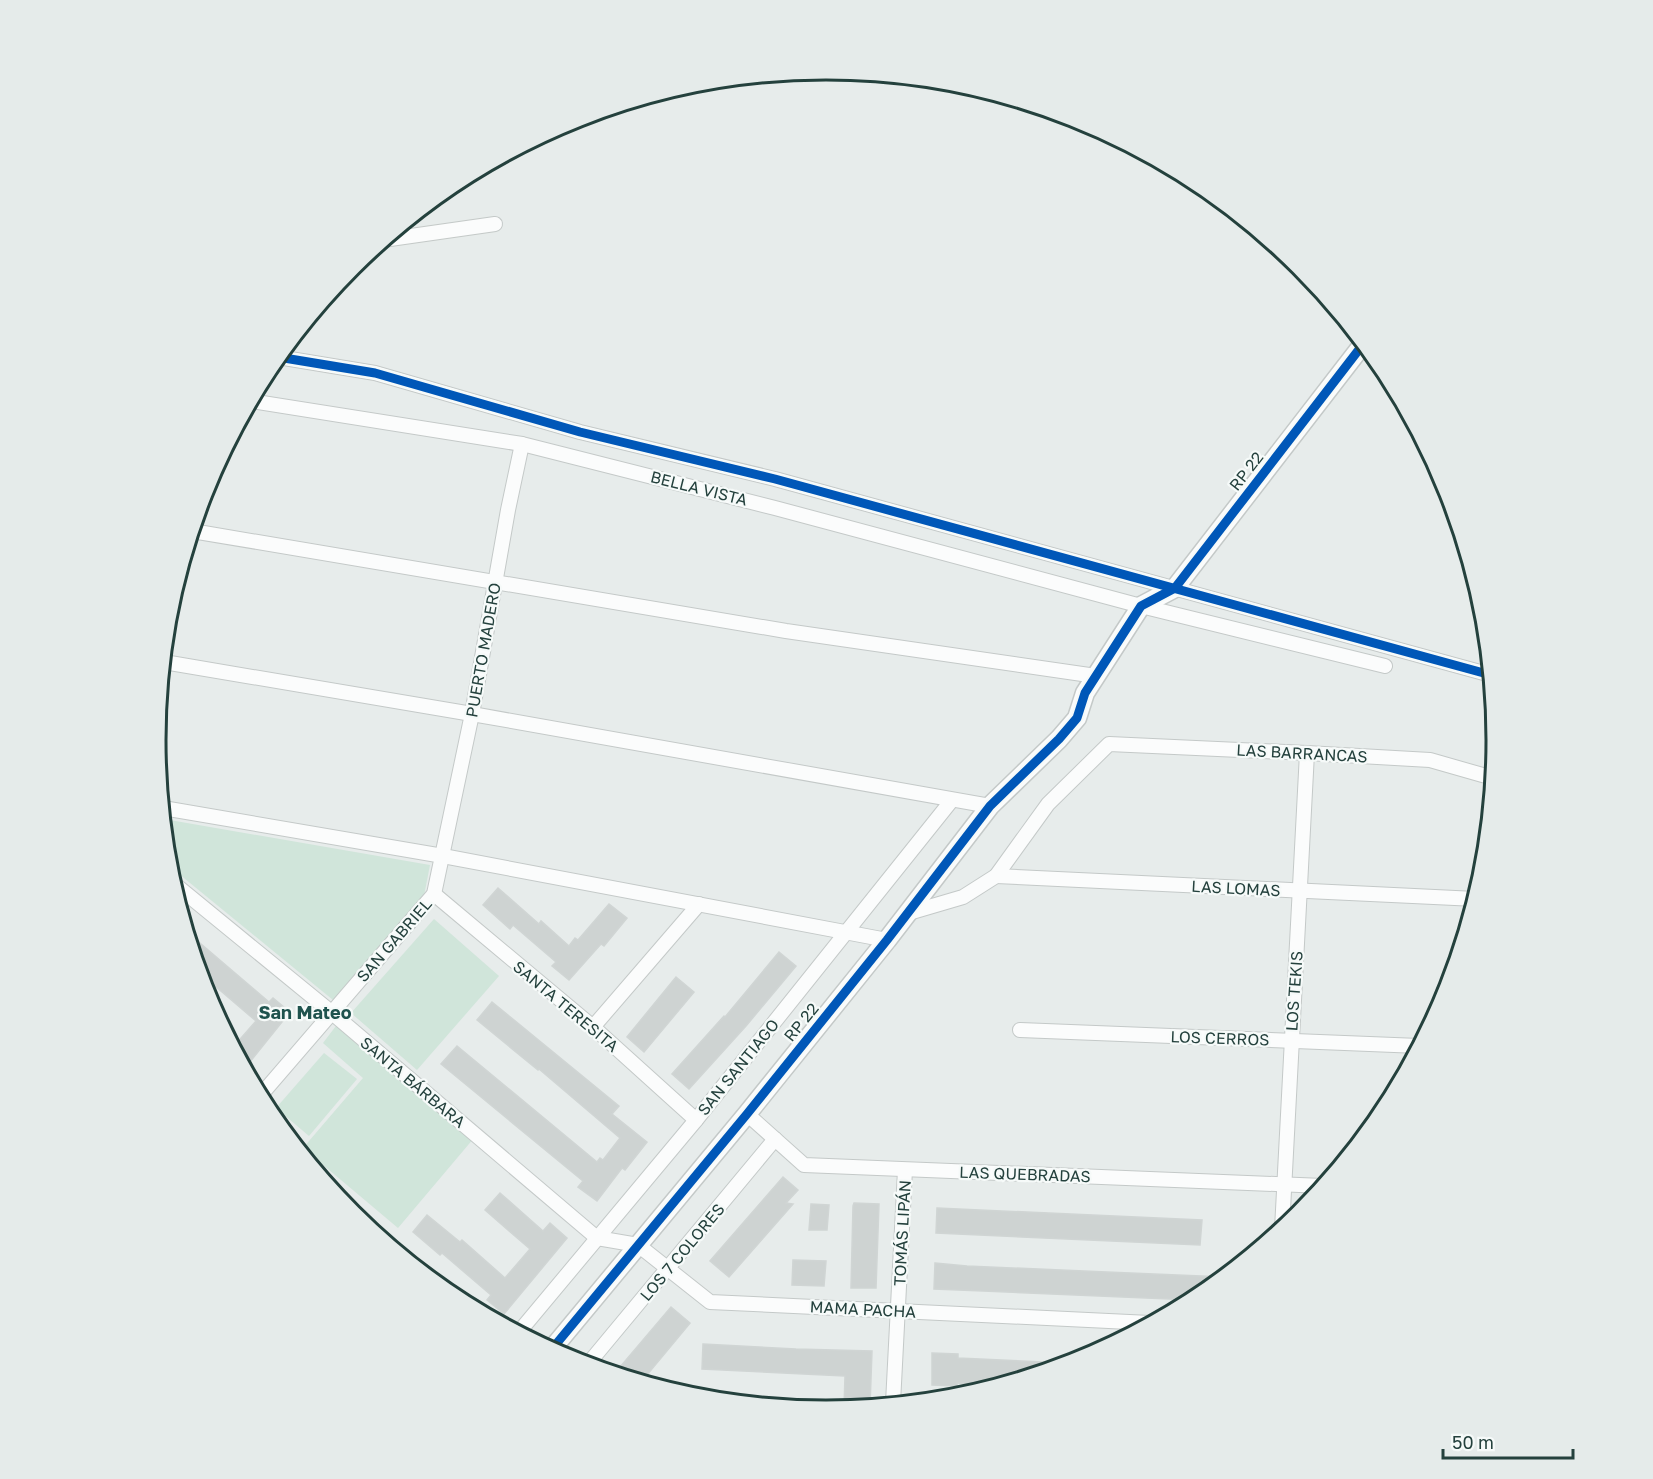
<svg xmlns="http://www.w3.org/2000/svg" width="1653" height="1479" font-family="'Golos Text',sans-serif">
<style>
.green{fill:#d0e5da}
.building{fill:#ced3d2;stroke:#d0d5d4;stroke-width:1.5}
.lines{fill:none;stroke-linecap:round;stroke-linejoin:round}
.minor-casing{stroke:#c4c9c8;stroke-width:16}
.tertiary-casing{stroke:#c4c9c8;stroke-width:21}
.minor{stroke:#fbfcfc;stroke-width:14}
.tertiary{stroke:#fbfcfc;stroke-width:18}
.cycleway-casing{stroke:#f6faf9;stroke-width:13}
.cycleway{stroke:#0057b8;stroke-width:9}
.labels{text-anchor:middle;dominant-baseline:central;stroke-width:4.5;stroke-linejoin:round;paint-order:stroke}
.street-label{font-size:16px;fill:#24413d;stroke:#f6faf9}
.neighbourhood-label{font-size:18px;font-weight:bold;fill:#1f534e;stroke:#f6faf9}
.rim{fill:none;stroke:#24413d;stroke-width:3}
</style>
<rect width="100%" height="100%" fill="#e7eceb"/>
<g class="green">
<path d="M164 819 430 865 424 896 333 1000 168 865Z"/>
<path d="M434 919 499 976 417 1070 351 1013Z"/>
<path d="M339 1022 474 1138 398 1228 303 1148 363 1078 323 1043Z"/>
<path d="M324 1053 357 1079 309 1136 276 1108Z"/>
</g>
<g class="building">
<path d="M498 888 539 924 541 921 569 946 575 938 578 940 609 904 627 918 604 946 601 944 569 980 552 966 556 962 513 925 510 929 483 905Z"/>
<path d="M187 932 269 1002 273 998 290 1012 245 1068 234 1046 256 1021 200 973Z"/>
<path d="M779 952 796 966 746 1026 689 1089 672 1074 724 1016 725 1017Z"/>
<path d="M676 977 694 992 644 1052 627 1037Z"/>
<path d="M492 1002 619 1106 612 1114 647 1142 625 1170 622 1168 597 1201 578 1187 583 1181 441 1064 457 1046 597 1162 600 1158 603 1160 620 1138 539 1069 538 1070 477 1020Z"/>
<path d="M783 1177 798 1190 786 1203 793 1204 729 1277 710 1261Z"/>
<path d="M500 1193 543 1231 550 1223 567 1238 504 1314 487 1300 491 1295 442 1253 440 1255 413 1232 427 1215 460 1242 462 1240 505 1278 530 1249 485 1210Z"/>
<path d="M854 1203 879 1204 876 1288H851L853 1206Z"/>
<path d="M811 1204 829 1205 827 1230H809Z"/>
<path d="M937 1208 1202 1220 1200 1245 936 1233Z"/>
<path d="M793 1260 826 1261 824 1286 792 1285Z"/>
<path d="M935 1263 967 1266 1223 1277 1193 1300 983 1291 934 1289Z"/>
<path d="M671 1307 690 1323 642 1381 636 1379 621 1366Z"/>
<path d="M703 1344 796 1349 872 1351 870 1406 844 1408 845 1376 702 1369Z"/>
<path d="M932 1353 958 1354V1358L1064 1363V1365L997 1385 957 1383V1386L932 1385Z"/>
</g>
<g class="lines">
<g class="minor-casing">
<g id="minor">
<path d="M383 240 495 224"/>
<path d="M278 357 375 373 580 432 775 479 1491 675"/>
<path d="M251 401 522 444 775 508 1141 606 1385 666"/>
<path d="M192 531 786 631 1096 676"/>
<path d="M164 662 472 714 990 806"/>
<path d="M163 808 443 856 887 940"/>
<path d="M996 876 1476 899"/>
<path d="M172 882 331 1012 597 1238 638 1245 710 1302 1150 1323"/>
<path d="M434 894 593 1027 696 1120"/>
<path d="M912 912 963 897 996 876 1048 804 1109 744 1307 753 1430 760 1493 778"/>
<path d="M593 1027 699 904"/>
<path d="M1020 1030 1419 1046"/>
<path d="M260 1096 434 894 472 714 508 510 522 444"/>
<path d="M747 1114 804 1165 1323 1186"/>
<path d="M1282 1229 1307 753"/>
<path d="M519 1332 696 1120 952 800"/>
<path d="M588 1364 775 1139"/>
<path d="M893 1403 905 1170"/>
</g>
</g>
<g class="tertiary-casing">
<path id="tertiary" d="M552 1349 747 1114 887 940 990 806 1059 739 1077 718 1085 693 1141 606 1175 588 1364 343"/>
</g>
<use href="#minor" class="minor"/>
<use href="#tertiary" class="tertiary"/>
<g class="cycleway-casing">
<g id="cycleway">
<path d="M278 357 375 373 580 432 775 479 1491 675"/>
<path d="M552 1349 747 1114 887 940 990 806 1059 739 1077 718 1085 693 1141 606 1175 588 1364 343"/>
</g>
</g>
<use href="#cycleway" class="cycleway"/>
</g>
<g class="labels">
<g class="street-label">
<text transform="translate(1246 471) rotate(-52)">RP 22</text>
<text transform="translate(699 488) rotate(14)">BELLA VISTA</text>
<text transform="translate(483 650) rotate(-80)">PUERTO MADERO</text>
<text transform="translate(1302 753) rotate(3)">LAS BARRANCAS</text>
<text transform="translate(1236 888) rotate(3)">LAS LOMAS</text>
<text transform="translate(394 940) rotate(-49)">SAN GABRIEL</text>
<text transform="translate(1294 991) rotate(-86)">LOS TEKIS</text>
<text transform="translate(566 1006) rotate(40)">SANTA TERESITA</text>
<text transform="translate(801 1022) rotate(-51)">RP 22</text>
<text transform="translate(1220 1038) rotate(2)">LOS CERROS</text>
<text transform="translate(738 1067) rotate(-51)">SAN SANTIAGO</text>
<text transform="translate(413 1082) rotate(40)">SANTA BÁRBARA</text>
<text transform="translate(1025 1174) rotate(2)">LAS QUEBRADAS</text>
<text transform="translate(902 1233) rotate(-87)">TOMÁS LIPÁN</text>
<text transform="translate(682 1252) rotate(-50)">LOS 7 COLORES</text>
<text transform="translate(863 1309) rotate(3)">MAMA PACHA</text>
</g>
<g class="neighbourhood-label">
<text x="305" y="1012">San Mateo</text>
</g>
</g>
<path d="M0 0H1653V1479H0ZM166 740a660 660 0 1 1 1320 0a660 660 0 1 1-1320 0Z" fill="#e5ebea" fill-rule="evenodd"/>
<path class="rim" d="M166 740a660 660 0 1 1 1320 0a660 660 0 1 1-1320 0Z"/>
<path d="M1443 1449v9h130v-9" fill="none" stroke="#24413d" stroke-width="3"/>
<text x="1452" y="1449" font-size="18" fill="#24413d" stroke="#f6faf9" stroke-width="4.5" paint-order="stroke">50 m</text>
</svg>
